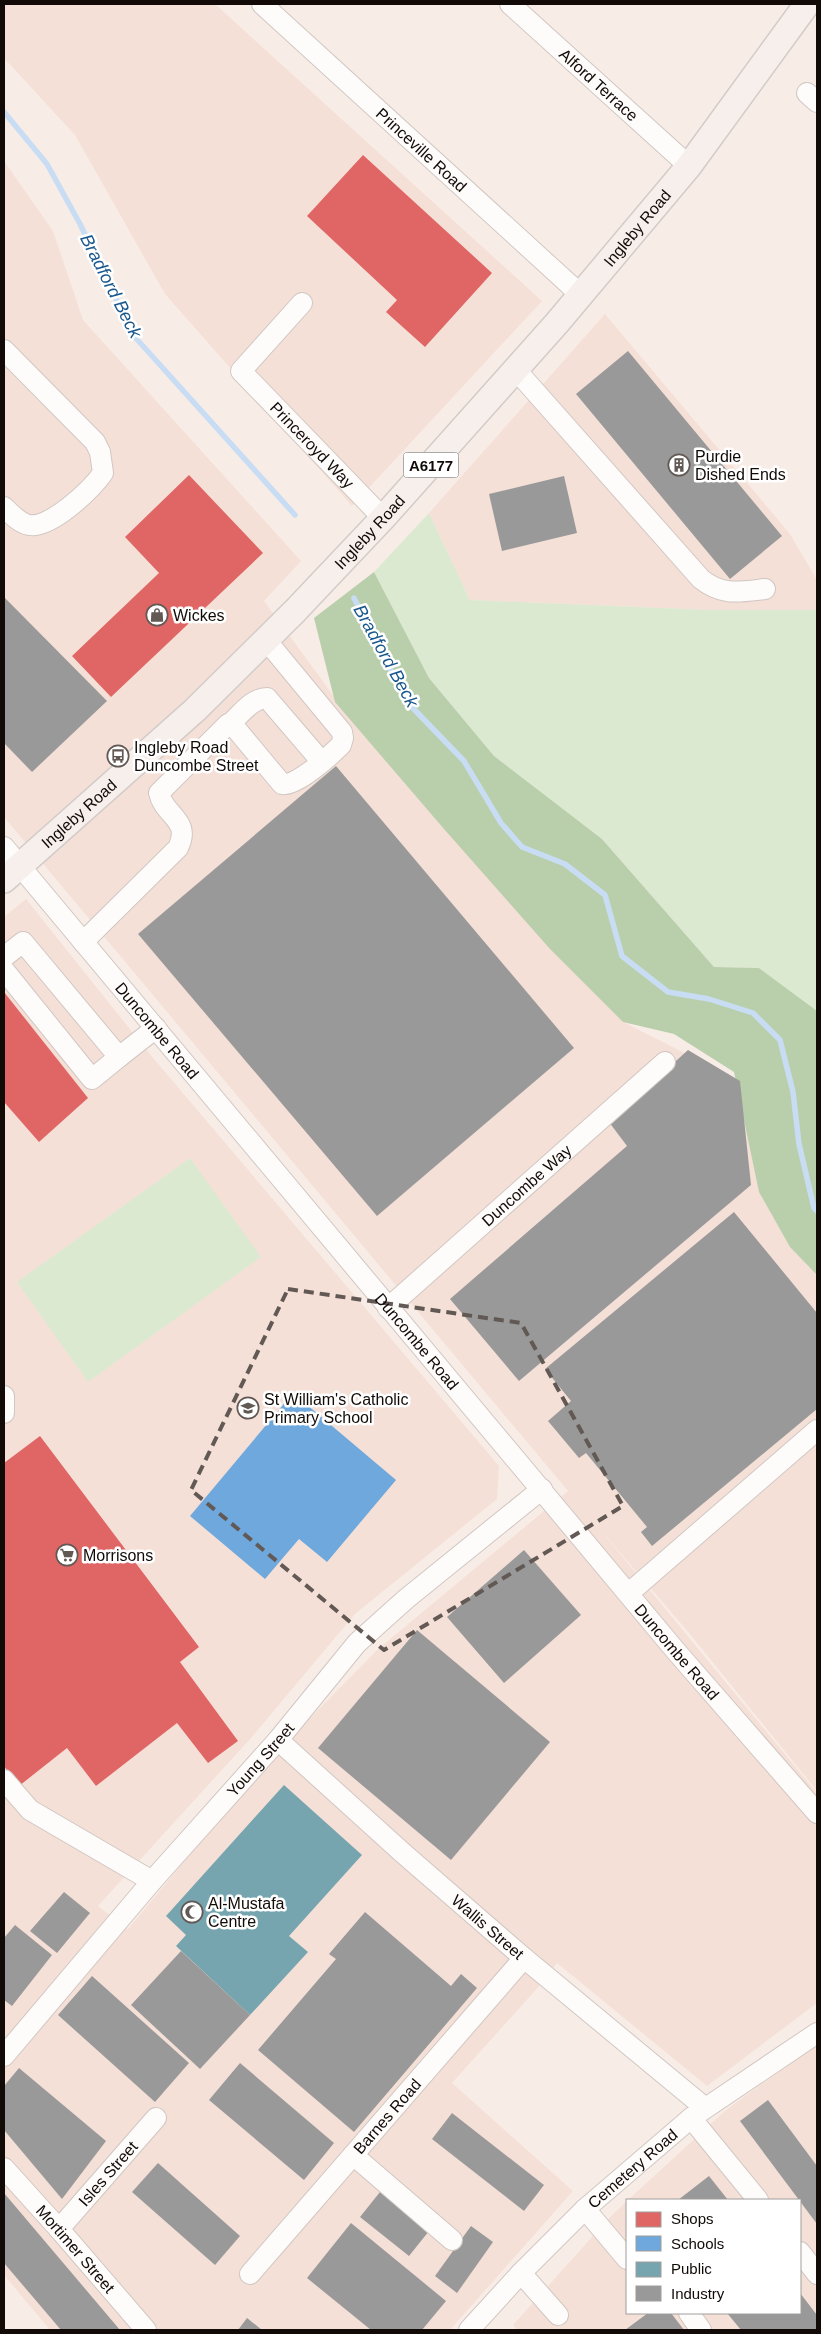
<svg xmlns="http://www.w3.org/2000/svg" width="821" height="2334" font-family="Arial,sans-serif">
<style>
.built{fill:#f5e0d7}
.green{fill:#dce9d1}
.forest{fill:#b9cfab}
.shops{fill:#e06666}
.schools{fill:#6fa8dc}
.public{fill:#76a5af}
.industry{fill:#999}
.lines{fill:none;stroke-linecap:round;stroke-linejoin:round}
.stream{stroke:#c8ddf4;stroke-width:5.5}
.minor-casing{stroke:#d0c7c2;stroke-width:22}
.major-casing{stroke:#d2ccc9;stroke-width:28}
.minor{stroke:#fefcfb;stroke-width:20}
.major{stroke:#f6efec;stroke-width:25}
.marked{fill:none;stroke:#625955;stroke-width:4;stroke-dasharray:10 6;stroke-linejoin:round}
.labels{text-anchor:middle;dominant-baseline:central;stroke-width:5;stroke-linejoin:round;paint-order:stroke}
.shield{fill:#fff;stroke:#585451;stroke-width:1}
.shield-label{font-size:15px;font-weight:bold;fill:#110a07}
.street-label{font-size:16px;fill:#110a07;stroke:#fff}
.poi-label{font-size:16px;fill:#110a07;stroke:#fff;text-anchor:start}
.water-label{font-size:18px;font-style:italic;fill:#1a578c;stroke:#fff}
</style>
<rect width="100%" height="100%" fill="#f8ece6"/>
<g class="built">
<path d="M4 4H215L542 301 352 506 165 294 75 135 4 58Z"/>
<path d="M4 161 53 231 83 320 301 561 264 601 333 695 623 1022 740 1081 817 1241V1791L689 1633 598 1527 817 1793V2003L707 2086 557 1963 541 1984 452 2083 573 2191 450 2330H50L4 2275V917L26 899 149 1053 499 1466 497 1499 355 1614 251 1738 98 1906 128 1929 268 1761 377 1650 568 1491 4 817Z"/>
<path d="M605 314 790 534 817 580V610H710L470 600 429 513Z"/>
<path d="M817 2044V2330H517L513 2325 610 2217 627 2201V2313H800V2200H628L726 2110Z"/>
</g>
<g class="green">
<path d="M429 513 470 600 710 610H817V1011L759 968 714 967 602 839 494 756 429 678 374 572Z"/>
<path d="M190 1158 261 1257 88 1382 17 1282Z"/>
</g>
<path class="forest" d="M374 572 429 678 494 756 602 839 714 967 759 968 817 1011V1275L790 1247 759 1192 734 1072 674 1034 623 1022 550 949 444 829 335 702 314 618Z"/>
<g class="shops">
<path d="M363 155 492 273 425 347 386 312 397 300 307 216Z"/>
<path d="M189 475 263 553 111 697 72 656 159 573 125 537Z"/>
<path d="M4 992 88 1098 39 1142 4 1102Z"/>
<path d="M40 1436 199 1647 180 1662 238 1741 208 1763 177 1723 96 1786 67 1748 19 1786 4 1766V1463Z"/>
</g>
<path class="schools" d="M293 1393 396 1480 327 1562 299 1539 265 1579 190 1516Z"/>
<path class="public" d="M284 1785 362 1855 289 1936 308 1952 250 2015 176 1946 186 1935 166 1916Z"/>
<g class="industry">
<path d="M628 351 782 536 730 579 576 394Z"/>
<path d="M564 476 577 533 502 551 489 494Z"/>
<path d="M4 597 107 701 32 772 4 743Z"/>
<path d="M336 766 574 1048 377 1216 138 934Z"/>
<path d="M688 1050 740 1081 751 1185 519 1381 450 1299 627 1146 609 1122Z"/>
<path d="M734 1212 817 1313V1409L652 1546 641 1532 647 1527 586 1453 579 1458 548 1421 571 1401 545 1369Z"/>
<path d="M524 1550 581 1615 504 1683 447 1617Z"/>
<path d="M417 1630 550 1742 451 1860 318 1748Z"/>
<path d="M64 1892 90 1913 57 1953 30 1931Z"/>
<path d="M365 1912 451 1986 461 1974 477 1988 354 2132 258 2050 336 1959 329 1954Z"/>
<path d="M15 1925 52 1955 12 2006 4 2000V1938Z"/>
<path d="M181 1951 250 2015 200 2069 131 2005Z"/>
<path d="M92 1976 189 2063 155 2102 58 2015Z"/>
<path d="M240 2063 334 2143 304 2180 209 2100Z"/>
<path d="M19 2068 106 2141 62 2199 4 2130V2086Z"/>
<path d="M768 2100 817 2166V2224L740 2121Z"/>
<path d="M452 2113 544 2185 524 2211 432 2139Z"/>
<path d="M158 2163 240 2236 215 2265 132 2192Z"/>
<path d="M709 2176 728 2200H678Z"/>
<path d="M380 2192 429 2231 409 2256 360 2217Z"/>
<path d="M4 2193 120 2330H61L4 2263Z"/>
<path d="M351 2223 446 2301 422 2330H371L307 2278Z"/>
<path d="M471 2226 493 2242 457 2293 435 2276Z"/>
<path d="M800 2293 817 2315V2330H741L727 2313H800Z"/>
<path d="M648 2313H671L684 2330H625Z"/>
<path d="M247 2318 262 2330H238Z"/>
</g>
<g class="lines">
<g class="stream">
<path d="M4 112 47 164 80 224 134 336 295 515"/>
<path d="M354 598 407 702 464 761 501 823 522 847 565 864 605 895 622 956 668 992 709 999 753 1013 780 1040 793 1092 799 1144 814 1208 817 1211"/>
</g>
<g class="minor-casing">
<g id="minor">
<path id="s1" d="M262 4 581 295"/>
<path id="s2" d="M510 4 689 166"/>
<path d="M807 93 817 102"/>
<path id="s3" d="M302 303 241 371 383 518"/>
<path d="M4 350 95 442 100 452 103 473C91 490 50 529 29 525 19 523 11 514 4 507"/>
<path d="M516 370 701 579C722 596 739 592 765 589"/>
<path d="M230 724C240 715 252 698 267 698L321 761"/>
<path id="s4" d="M4 847 675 1650 817 1813"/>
<path d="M83 942 178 848C192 820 164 816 159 793L228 724H232L282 784C296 787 331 755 341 745L343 738 342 732 266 640"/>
<path d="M4 957 23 942 119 1057 156 1028"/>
<path d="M4 970 92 1079 119 1057"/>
<path id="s5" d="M388 1308 665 1062"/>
<path d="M4 1396V1413"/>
<path d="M629 1593 817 1430"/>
<path id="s6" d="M278 1740 404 1854 524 1958 704 2107"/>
<path d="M4 1780 30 1810 152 1881"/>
<path id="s7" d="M4 2056 152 1881 278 1740 357 1643 406 1599 542 1489"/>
<path d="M691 2118 758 2200"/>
<path d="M353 2155 452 2240"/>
<path id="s8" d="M4 2168 59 2229 146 2330"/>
<path d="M585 2209 627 2259"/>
<path id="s9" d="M59 2229 156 2118"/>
<path d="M800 2252 817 2274"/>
<path d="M521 2273 558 2315"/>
<path id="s10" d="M250 2274 524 1958"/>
<path d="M689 2313 701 2330"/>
<path id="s11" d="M469 2330 521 2273 585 2209 691 2118 817 2033"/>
</g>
</g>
<g class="major-casing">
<g id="major">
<path id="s12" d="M4 880 195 710 295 611 383 518 557 323 689 166 807 4"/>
</g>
</g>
<use href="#minor" class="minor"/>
<use href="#major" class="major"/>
</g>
<path class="marked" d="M288 1289 521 1323 623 1506 384 1650 191 1490Z"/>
<defs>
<g id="building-ring" transform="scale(1.125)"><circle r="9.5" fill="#fff" stroke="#625955" stroke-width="1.5"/><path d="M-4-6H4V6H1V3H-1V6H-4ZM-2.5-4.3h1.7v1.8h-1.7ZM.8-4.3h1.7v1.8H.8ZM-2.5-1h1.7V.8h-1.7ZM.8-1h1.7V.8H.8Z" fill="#625955"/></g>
<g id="shop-ring" transform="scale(1.125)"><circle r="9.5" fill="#fff" stroke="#625955" stroke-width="1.5"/><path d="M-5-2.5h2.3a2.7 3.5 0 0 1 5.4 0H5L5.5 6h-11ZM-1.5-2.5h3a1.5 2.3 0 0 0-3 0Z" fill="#625955"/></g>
<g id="bus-ring" transform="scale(1.125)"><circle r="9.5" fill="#fff" stroke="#625955" stroke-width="1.5"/><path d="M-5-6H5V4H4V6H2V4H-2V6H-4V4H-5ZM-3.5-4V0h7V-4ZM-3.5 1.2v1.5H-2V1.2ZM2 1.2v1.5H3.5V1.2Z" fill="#625955"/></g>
<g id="school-ring" transform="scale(1.125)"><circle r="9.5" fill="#fff" stroke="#625955" stroke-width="1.5"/><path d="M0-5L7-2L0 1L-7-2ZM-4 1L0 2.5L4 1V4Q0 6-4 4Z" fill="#625955"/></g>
<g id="supermarket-ring" transform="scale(1.125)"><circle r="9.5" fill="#fff" stroke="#625955" stroke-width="1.5"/><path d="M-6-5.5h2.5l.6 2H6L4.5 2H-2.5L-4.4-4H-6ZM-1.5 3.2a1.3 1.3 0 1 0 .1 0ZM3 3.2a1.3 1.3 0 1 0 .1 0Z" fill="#625955"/></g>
<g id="mosque-ring" transform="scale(1.125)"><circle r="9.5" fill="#fff" stroke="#625955" stroke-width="1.5"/><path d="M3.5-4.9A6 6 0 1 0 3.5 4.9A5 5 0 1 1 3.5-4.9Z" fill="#625955"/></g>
</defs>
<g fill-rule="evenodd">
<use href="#building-ring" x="679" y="465"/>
<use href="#shop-ring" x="157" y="615"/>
<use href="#bus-ring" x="118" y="756"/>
<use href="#school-ring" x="248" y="1408"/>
<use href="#supermarket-ring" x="67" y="1555"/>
<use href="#mosque-ring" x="192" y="1912"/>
</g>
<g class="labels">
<rect class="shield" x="403.5" y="452.5" width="55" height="25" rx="4"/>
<g class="shield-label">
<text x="431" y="465">A6177</text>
</g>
<g class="street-label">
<text stroke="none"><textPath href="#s2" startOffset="120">Alford Terrace</textPath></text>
<text stroke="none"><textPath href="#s1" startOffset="216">Princeville Road</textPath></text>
<text stroke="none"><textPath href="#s12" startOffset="910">Ingleby Road</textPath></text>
<text stroke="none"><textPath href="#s3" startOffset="194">Princeroyd Way</textPath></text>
<text stroke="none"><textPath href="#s12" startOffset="505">Ingleby Road</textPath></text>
<text stroke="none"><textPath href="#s12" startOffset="100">Ingleby Road</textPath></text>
<text stroke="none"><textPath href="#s4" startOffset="239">Duncombe Road</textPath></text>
<text stroke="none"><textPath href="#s5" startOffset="185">Duncombe Way</textPath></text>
<text stroke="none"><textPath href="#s4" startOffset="644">Duncombe Road</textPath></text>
<text stroke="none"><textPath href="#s4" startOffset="1049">Duncombe Road</textPath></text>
<text stroke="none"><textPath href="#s7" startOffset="392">Young Street</textPath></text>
<text stroke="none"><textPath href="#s6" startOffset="281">Wallis Street</textPath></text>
<text stroke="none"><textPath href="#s10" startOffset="209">Barnes Road</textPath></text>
<text stroke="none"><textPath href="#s11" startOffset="230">Cemetery Road</textPath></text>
<text stroke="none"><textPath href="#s9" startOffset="74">Isles Street</textPath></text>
<text stroke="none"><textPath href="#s8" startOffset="108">Mortimer Street</textPath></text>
</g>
<g class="poi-label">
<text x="695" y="456">Purdie<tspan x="695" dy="18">Dished Ends</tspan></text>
<text x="173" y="615">Wickes</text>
<text x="134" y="747">Ingleby Road<tspan x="134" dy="18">Duncombe Street</tspan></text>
<text x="264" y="1399">St William's Catholic<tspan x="264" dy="18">Primary School</tspan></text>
<text x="83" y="1555">Morrisons</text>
<text x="208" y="1903">Al-Mustafa<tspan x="208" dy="18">Centre</tspan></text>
</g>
<g class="water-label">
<text transform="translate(111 286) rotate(63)">Bradford Beck</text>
<text transform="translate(386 656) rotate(61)">Bradford Beck</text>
</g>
</g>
<rect width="821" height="2334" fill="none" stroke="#110a07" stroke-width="10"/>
<rect x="626" y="2199" width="175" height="115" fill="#ffffff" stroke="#a09d9c"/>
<rect x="636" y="2212" width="25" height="15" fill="#e06666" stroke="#a09d9c"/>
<text x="671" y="2224" font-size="15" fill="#110a07">Shops</text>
<rect x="636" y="2236" width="25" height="15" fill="#6fa8dc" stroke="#a09d9c"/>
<text x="671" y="2249" font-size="15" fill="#110a07">Schools</text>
<rect x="636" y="2262" width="25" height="15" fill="#76a5af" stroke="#a09d9c"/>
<text x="671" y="2274" font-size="15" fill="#110a07">Public</text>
<rect x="636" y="2286" width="25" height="15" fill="#999999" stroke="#a09d9c"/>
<text x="671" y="2299" font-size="15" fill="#110a07">Industry</text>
</svg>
